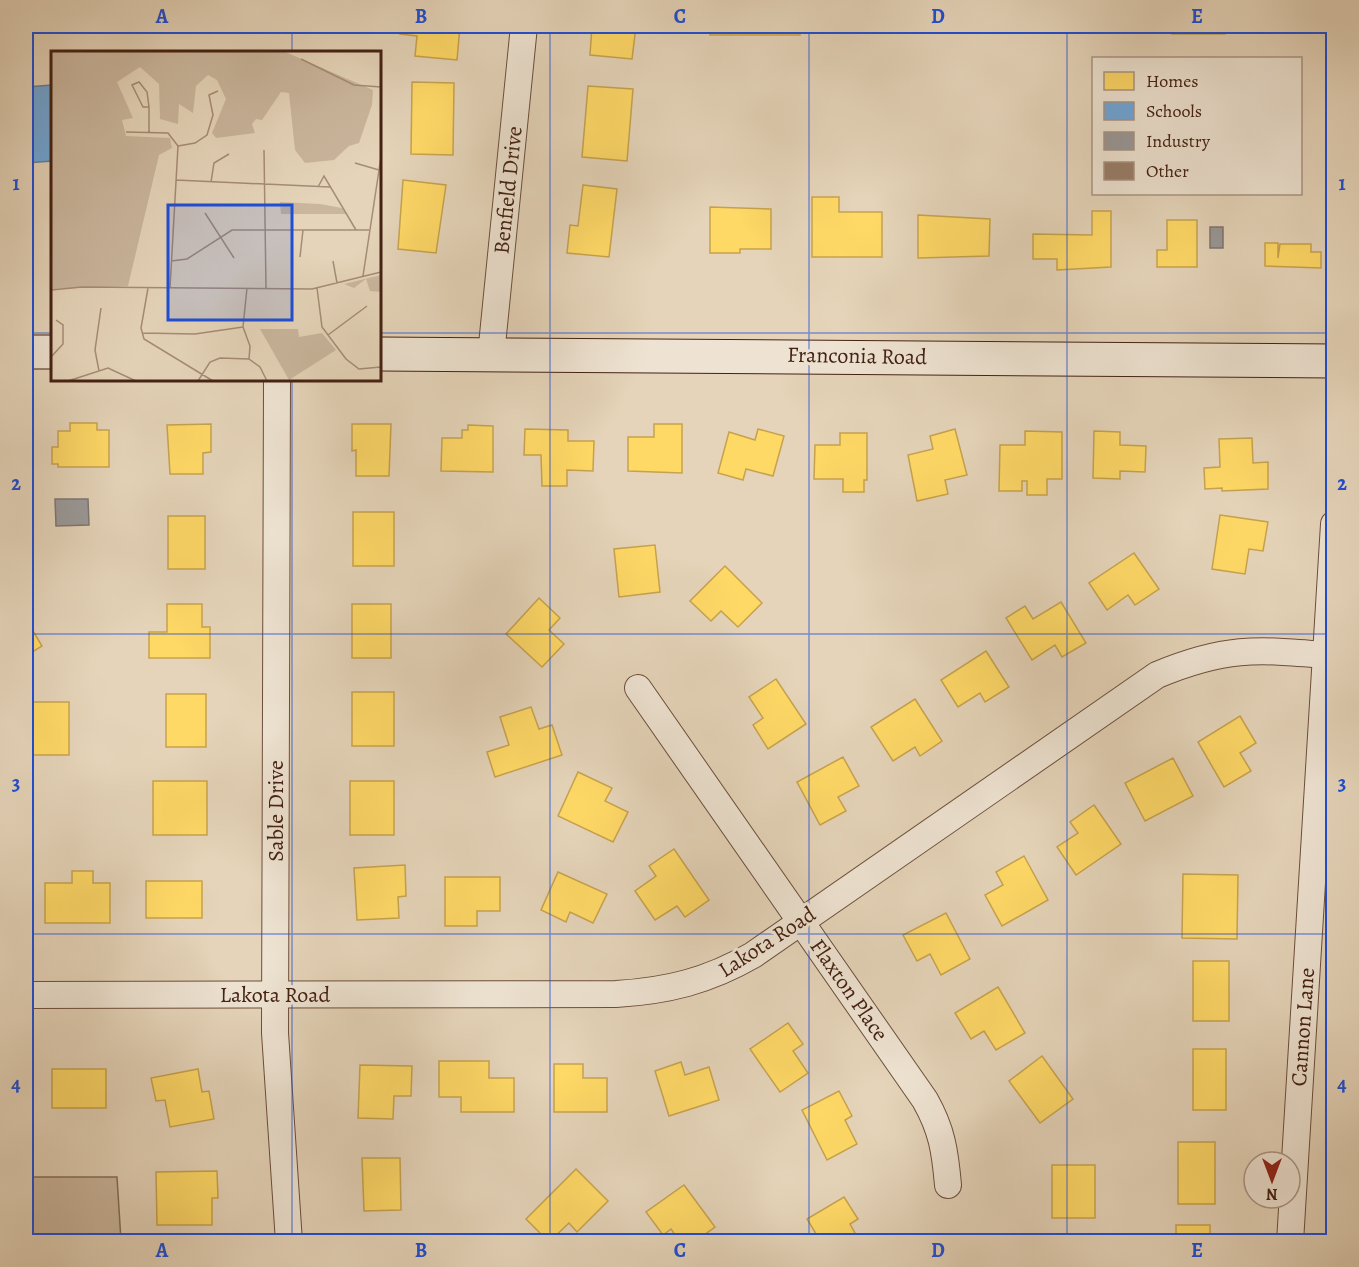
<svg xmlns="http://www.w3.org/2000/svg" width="1359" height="1267" font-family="Alegreya,serif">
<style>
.green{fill:#cab69d;stroke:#876c58;stroke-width:1.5}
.homes{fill:#ffd966;stroke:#c7a24d;stroke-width:1.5}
.schools{fill:#6fa8dc;stroke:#62809f;stroke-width:1.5}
.industry{fill:#999;stroke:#807570;stroke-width:1.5}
.building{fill:#987e69;stroke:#442112;stroke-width:1.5}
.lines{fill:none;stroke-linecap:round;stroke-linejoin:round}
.minor-casing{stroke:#6c4e3c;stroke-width:28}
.secondary-casing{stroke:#442112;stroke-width:35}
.minor{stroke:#eee3d2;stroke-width:26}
.secondary{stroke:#eee3d2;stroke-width:33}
.grid{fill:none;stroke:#1d4ed8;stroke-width:1.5;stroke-opacity:0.55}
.labels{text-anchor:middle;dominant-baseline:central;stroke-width:6;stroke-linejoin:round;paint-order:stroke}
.street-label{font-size:22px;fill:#442112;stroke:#eee3d2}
.inset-road{fill:none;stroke:#a58c76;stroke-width:1.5}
.view{fill:#1d4ed8;fill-opacity:0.15;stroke:#1d4ed8;stroke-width:3}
.inset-edge{fill:none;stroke:#442112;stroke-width:3}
.neatline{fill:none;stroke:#1d4ed8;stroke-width:2}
.grid-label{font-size:20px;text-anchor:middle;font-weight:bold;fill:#1d4ed8}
</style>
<rect width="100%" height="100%" fill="#e5d4b9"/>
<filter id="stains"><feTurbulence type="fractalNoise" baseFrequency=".00333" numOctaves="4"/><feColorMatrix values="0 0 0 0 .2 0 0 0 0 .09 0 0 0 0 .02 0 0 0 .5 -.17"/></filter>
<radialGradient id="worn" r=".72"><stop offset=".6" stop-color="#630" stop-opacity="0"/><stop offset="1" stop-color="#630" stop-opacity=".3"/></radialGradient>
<path class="green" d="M26 1177H117L121 1241H26Z"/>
<g class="homes">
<path d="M401 26H460L457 60 415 56 417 36 400 34Z"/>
<path d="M592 26H636L632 59 590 55Z"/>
<rect x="710" y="26" width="90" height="9"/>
<path d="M834 26H902L834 33Z"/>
<rect x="1172" y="26" width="53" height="8"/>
<path d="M412 82 454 83 453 155 411 154Z"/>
<path d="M588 86 633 89 627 161 582 157Z"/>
<path d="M403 180 446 185 436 253 398 249Z"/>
<path d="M583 185 617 189 609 257 567 253 570 225 578 226Z"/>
<path d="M812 197H839V212H882V257H812Z"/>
<path d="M710 207 771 209V249H740V253H710Z"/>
<path d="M1092 211H1111V267L1057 270V259H1033V234L1092 235Z"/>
<path d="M918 215 990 219 989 256 918 258Z"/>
<path d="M1167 220H1197V267H1157V250H1167Z"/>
<path d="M1265 243H1278V258L1280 244H1311V252H1321V268L1265 266Z"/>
<path d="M70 423H97V430H109V467H58V464H52V447H58V431H70Z"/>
<path d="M211 424V452L203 453V474H170L167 425Z"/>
<path d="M352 424H391L389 476H356V450L352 451Z"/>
<path d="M654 424H682V473L628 471V437H654Z"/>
<path d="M468 425 493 426V472L441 471 442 438H462V430H468Z"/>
<path d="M525 429 568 430V441H594L593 471 567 470V486H542L541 455H524Z"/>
<path d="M758 429 784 436 773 476 746 469 743 480 718 473 729 432 755 440Z"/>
<path d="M955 429 967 475 945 480 948 494 917 501 908 455 933 449 930 436Z"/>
<path d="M1025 431 1062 432V479H1047V495H1027V481H1022V491H999L1000 445H1025Z"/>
<path d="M1094 431 1120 432V445L1146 446 1145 472 1120 471V479L1093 478Z"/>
<path d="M840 433H867V480H864V492H843V479H814L815 445H840Z"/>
<path d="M1252 438 1253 463 1268 462V489L1222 491V488L1205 489 1204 468 1220 467 1219 439Z"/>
<rect x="353" y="512" width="41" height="54"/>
<path d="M1220 515 1268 522 1263 551 1249 549 1245 574 1212 569Z"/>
<rect x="168" y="516" width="37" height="53"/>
<path d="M655 545 660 592 619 597 614 549Z"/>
<path d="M1134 553 1159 589 1135 605 1128 595 1107 610 1089 583Z"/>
<path d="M725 566 762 603 738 627 721 611 711 621 690 601Z"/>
<path d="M539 598 560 618 549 630 564 644 542 667 506 634Z"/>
<path d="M1061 602 1086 643 1062 657 1055 645 1032 660 1006 618 1025 606 1033 619Z"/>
<path d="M167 604H202V627H210V658H149V632H167Z"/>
<rect x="352" y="604" width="39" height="54"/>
<path d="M26 619 42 646 26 656Z"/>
<path d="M986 651 1009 687 985 702 980 693 958 707 941 680Z"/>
<path d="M776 679 806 724 768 749 753 725 763 718 749 697Z"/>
<rect x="352" y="692" width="42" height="54"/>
<rect x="166" y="694" width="40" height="53"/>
<path d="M915 699 942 741 920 756 915 747 893 761 871 727Z"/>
<rect x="26" y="702" width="43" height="53"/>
<path d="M531 707 539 729 552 725 562 755 495 777 487 752 509 745 500 717Z"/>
<path d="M1240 716 1256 743 1240 753 1251 771 1224 787 1198 742Z"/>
<path d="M843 757 859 786 838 797 846 811 820 825 797 782Z"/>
<path d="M1173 758 1193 796 1145 821 1125 783Z"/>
<path d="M578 772 612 788 605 801 628 812 613 842 558 816Z"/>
<rect x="153" y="781" width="54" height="54"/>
<rect x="350" y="781" width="44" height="54"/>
<path d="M1094 805 1121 844 1076 875 1057 847 1078 833 1070 822Z"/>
<path d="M674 849 709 900 685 917 677 906 655 920 635 891 656 876 649 866Z"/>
<path d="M1024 856 1048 900 1002 926 985 895 1003 885 996 872Z"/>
<path d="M405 865 406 896 398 897 399 918 357 920 354 868Z"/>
<path d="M72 871H93V883H110V923H45V883H72Z"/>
<path d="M558 872 607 894 593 923 570 912 566 922 541 910Z"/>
<path d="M1183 874 1238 875 1237 939 1182 938Z"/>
<path d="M445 877H500V911H477V926H445Z"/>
<rect x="146" y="881" width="56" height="37"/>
<path d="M946 913 970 959 941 975 930 954 917 961 903 935Z"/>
<rect x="1193" y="961" width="36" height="60"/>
<path d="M998 987 1025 1033 996 1050 984 1031 971 1039 955 1013Z"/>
<path d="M788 1023 803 1044 793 1051 808 1073 780 1092 750 1049Z"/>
<rect x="1193" y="1049" width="33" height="61"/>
<path d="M1042 1056 1073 1099 1040 1123 1009 1081Z"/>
<path d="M439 1061H489V1078H514V1112H461V1097H439Z"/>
<path d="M681 1062 685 1075 709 1067 719 1100 669 1116 655 1071Z"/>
<path d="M554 1064H583V1078H607V1112H554Z"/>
<path d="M360 1065 412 1066 411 1096H394L393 1119 358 1118Z"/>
<rect x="52" y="1069" width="54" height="39"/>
<path d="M198 1069 202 1092 209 1091 214 1119 170 1127 165 1100 156 1101 151 1078Z"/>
<path d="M839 1091 852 1116 845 1120 857 1144 827 1160 802 1110Z"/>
<rect x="1178" y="1142" width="37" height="62"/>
<path d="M362 1158H400L401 1210 364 1211Z"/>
<rect x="1052" y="1165" width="43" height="53"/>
<path d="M576 1169 608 1201 577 1232 569 1223 549 1242 526 1219Z"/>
<path d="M217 1171 218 1198H212V1225H157L156 1172Z"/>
<path d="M684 1185 715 1227 694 1242H680L671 1229 663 1235 646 1212Z"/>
<path d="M844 1197 858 1219 850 1224 860 1242H821L807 1219Z"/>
<rect x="1176" y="1225" width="34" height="17"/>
</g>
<g class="schools">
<path d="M101 26H152L101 30Z"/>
<path d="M52 85V161L26 163V87Z"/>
</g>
<g class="industry">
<rect x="1210" y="227" width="13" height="21"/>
<path d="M55 499H88L89 525 56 526Z"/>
</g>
<rect class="building" x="216" y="26" width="28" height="3"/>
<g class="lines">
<g class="minor-casing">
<g id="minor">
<path d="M491 355 524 26"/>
<path d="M277 380 275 1033 289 1242"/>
<path d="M638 688 925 1100C942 1130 945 1151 948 1185"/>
<path d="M26 995 616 994C667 991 708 981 753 955L1157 675C1224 647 1255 649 1326 655"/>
<path d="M1290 1242 1334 524"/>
</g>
</g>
<g class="secondary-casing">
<g id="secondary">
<path d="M26 352H52"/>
<path d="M380 354 1334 361"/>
</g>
</g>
<use href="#minor" class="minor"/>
<use href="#secondary" class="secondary"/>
</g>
<path class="grid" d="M292 26V52M550 26V1242M809 26V1242M1067 26V1242M26 333H52M380 333H1334M292 380V1242M26 634H1334M26 934H1334"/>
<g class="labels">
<g class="street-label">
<text transform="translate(508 190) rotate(-84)">Benfield Drive</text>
<text transform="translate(857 356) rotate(1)">Franconia Road</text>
<text transform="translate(276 811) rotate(-90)">Sable Drive</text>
<text transform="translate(767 942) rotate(-33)">Lakota Road</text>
<text transform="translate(849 990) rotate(55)">Flaxton Place</text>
<text x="275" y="995">Lakota Road</text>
<text transform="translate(1303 1027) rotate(-86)">Cannon Lane</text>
</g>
</g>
<g transform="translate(51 51)">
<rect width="330" height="330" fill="#e5d4b9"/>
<path d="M0 0H232L322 39 321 54 308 92 298 95 283 109 254 112 244 99 238 42 230 41 211 69 205 68 201 73 204 82 165 87 161 82 175 48 166 29 157 24 145 35 142 62 128 53 127 73 109 68 108 33 89 16 66 31 82 67 71 69 75 85 119 87 121 97 108 104 77 235 0 238ZM229 151 269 153 291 157 295 163H230ZM330 224V241L319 240 315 228 303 237 293 233ZM209 278H247L248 286 271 282 285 299 238 329Z" fill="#cab69d"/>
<path class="inset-road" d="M250 8 303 34 330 36M75 81 117 82 127 95M98 81V56L96 41 88 31 81 34 92 56H98M127 95 144 92 156 84 162 64 158 44 167 40M213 99 215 237M304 112 328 119M125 129 279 136M160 131 163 112 178 103M267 136 273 125 305 179M154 162 183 207M249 206 252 179M120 210 136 208 181 179H318M282 210 286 232M312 225 330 106M97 237 90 277 93 288 162 330M119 237 127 95M196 237 192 276 199 295 198 308M266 237 271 276 295 308 308 318 330 316M0 239 31 236 261 238 330 221M91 282 144 283 192 276M277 284 316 255M0 306 12 293V274L5 269M48 320 44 299 50 257M17 330 57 317 85 330M147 330 159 311 169 307 198 308 209 316 216 330"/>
<path class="view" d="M117 154H241V269H117Z"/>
<rect width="330" height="330" class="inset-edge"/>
</g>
<rect width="1359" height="1267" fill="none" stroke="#e5d4b9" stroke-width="66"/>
<rect x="1092" y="57" width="210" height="138" fill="#eee3d2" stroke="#aa9585" stroke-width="1.5"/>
<rect x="1104" y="72" width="30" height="18" fill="#ffd966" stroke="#aa9585" stroke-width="1.5"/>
<text x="1146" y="87" font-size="18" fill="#442112">Homes</text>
<rect x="1104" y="102" width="30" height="18" fill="#6fa8dc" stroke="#aa9585" stroke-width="1.5"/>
<text x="1146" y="117" font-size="18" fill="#442112">Schools</text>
<rect x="1104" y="132" width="30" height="18" fill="#999999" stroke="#aa9585" stroke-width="1.5"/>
<text x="1146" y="147" font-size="18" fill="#442112">Industry</text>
<rect x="1104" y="162" width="30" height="18" fill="#987e69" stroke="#aa9585" stroke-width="1.5"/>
<text x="1146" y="177" font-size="18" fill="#442112">Other</text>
<g transform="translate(1272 1180) rotate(180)"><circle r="28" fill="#eee3d2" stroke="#aa9585" stroke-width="1.5"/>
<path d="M0-4.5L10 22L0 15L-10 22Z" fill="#8f2418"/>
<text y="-9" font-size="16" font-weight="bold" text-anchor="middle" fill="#442112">N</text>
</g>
<rect x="33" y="33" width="1293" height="1201" class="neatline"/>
<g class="grid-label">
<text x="162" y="23">A</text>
<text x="421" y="23">B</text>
<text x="680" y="23">C</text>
<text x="938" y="23">D</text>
<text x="1197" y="23">E</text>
<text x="16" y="190">1</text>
<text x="1342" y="190">1</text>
<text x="16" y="490">2</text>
<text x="1342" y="490">2</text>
<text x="16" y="790">3</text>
<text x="1342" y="790">3</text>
<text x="16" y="1091">4</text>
<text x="1342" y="1091">4</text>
<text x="162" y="1257">A</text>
<text x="421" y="1257">B</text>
<text x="680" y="1257">C</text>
<text x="938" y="1257">D</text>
<text x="1197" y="1257">E</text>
</g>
<rect width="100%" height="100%" filter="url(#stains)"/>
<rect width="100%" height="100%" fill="url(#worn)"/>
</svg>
